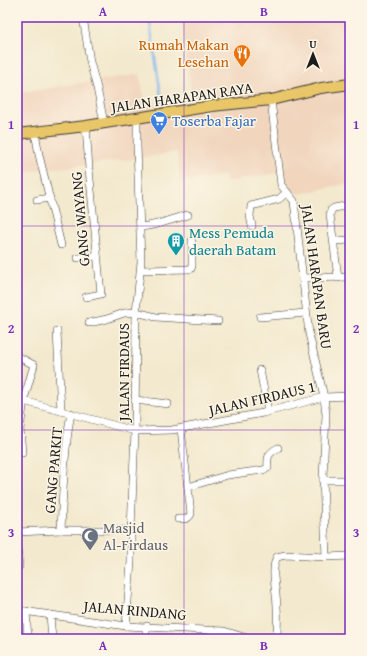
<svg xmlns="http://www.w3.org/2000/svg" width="367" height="656" font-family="'Gentium Book Plus',serif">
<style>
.built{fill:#f1d5bd}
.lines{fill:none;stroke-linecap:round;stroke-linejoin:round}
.stream{stroke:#7db6ed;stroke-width:2}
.minor-casing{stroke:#3c3b37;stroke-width:8}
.primary-casing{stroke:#3c3b37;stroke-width:12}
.minor{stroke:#fff;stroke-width:7}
.primary{stroke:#e9c769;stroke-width:10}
.grid{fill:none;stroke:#7b2cbf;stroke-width:1;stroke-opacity:0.55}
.labels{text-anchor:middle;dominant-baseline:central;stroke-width:3;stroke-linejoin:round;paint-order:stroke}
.food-label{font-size:15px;fill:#c56008;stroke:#fcf5e5;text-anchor:end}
.street-label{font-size:15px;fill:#1c1c1c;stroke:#fcf5e5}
.shop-label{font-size:15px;fill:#366cbe;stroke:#fcf5e5;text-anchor:start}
.culture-label{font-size:15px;fill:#0d838f;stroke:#fcf5e5;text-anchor:start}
.worship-label{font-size:15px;fill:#5b616d;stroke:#fcf5e5;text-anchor:start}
.neatline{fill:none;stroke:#7b2cbf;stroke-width:1.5}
.grid-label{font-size:13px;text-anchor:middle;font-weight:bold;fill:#7b2cbf}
</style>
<rect width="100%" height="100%" fill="#fcf5e5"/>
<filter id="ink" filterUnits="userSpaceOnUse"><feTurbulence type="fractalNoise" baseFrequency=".025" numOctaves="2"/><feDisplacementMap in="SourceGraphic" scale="8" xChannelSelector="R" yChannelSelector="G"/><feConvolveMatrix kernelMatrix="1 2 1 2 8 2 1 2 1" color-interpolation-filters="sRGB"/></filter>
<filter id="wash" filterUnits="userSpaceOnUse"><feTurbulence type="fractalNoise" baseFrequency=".012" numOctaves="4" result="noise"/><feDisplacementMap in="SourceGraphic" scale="16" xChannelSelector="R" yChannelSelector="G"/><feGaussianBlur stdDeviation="0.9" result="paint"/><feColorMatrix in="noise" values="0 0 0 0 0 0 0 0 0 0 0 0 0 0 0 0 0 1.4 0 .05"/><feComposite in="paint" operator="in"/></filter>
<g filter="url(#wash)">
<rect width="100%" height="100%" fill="#f3e9ce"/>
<path class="built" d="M237 17H350V183L298 194 289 188 284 172 226 182 225 175 181 182 177 152 133 159 40 170 17 175V93L140 74 144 101 154 100 155 108 192 102 182 23Z"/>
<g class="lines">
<path class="stream" d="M149 17 163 109"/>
</g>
</g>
<g filter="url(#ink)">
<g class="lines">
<g class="minor-casing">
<g id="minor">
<path d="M83 17 90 62 97 88 104 123"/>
<path d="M271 100 281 185 294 201 309 334 324 397 326 415 323 477 326 557"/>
<path d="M86 126 89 169 101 294 86 297"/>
<path d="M35 132 39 155 61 245"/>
<path d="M37 200 50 198"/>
<path d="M252 226 250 216 251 206 279 199 287 192"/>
<path d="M140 227C157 226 172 219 188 215"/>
<path d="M334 241 350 240"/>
<path d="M78 258 97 256"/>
<path d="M141 270 191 269 192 266V241"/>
<path d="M303 278 350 277"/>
<path d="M338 278 330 215 331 210 334 208 350 205"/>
<path d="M260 317 306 313"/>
<path d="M89 323 107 319 124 313 136 312 156 317 218 321"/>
<path d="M57 331 61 411"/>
<path d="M17 356 34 365 24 399 20 429 22 453H17"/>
<path d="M260 370 268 411"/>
<path d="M135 400 168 404"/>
<path d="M24 401 135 431 172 430 263 413 324 397 350 396"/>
<path d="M323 480H350"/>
<path d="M188 487 228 475 263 470 268 468C267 457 268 453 278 448"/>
<path d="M178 519C184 519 188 520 191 514L181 429"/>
<path d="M61 530C63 491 64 451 71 413"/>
<path d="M17 532 61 530H131"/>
<path d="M17 548 19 566"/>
<path d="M17 610 126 626 224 631 250 639"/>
<path d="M26 611 28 639"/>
<path d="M50 615 52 639"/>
<path d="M126 626 131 562V530L135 431 136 312 141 262 137 146V118"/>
<path d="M145 639 147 626"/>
<path d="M277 639C277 628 278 618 277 607 277 593 270 569 277 557L285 555 326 557 350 556"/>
</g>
</g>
<g class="primary-casing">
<path id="primary" d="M17 134 86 126 212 106 271 100 321 88 350 84"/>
</g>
<use href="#minor" class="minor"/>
<use href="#primary" class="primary"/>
</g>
</g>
<path class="grid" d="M184 17V639M17 226H350M17 430H350"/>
<defs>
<g id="restaurant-pin" transform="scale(0.9)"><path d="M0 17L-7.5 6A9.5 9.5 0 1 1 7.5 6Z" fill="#e8710a" stroke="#fcf5e5"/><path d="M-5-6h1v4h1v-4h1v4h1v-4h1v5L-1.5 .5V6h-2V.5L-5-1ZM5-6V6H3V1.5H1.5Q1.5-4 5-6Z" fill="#fff"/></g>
<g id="supermarket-pin" transform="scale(0.9)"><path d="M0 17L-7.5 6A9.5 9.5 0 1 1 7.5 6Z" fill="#3f7fe0" stroke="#fcf5e5"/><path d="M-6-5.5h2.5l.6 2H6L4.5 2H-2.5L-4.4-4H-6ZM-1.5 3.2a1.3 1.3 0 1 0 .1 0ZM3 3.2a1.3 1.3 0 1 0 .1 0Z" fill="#fff"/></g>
<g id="building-pin" transform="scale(0.9)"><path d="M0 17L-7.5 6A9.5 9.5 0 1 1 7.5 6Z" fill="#0f9aa8" stroke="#fcf5e5"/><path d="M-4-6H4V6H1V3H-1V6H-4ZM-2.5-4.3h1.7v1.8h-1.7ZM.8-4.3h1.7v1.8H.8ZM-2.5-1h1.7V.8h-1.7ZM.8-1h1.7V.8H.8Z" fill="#fff"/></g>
<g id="mosque-pin" transform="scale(0.9)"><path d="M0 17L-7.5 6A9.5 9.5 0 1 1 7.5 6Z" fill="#6b7280" stroke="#fcf5e5"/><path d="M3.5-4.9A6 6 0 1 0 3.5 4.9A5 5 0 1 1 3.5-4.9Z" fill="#fff"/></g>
</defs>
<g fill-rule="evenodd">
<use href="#restaurant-pin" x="242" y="53"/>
<use href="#supermarket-pin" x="159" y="120"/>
<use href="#building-pin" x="176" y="241"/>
<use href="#mosque-pin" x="90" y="536"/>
</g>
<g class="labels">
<g class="food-label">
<text x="229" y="44">Rumah Makan<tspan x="229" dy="17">Lesehan</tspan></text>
</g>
<g class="street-label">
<text transform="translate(182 97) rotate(-8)">JALAN HARAPAN RAYA</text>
<text transform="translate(80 219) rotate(-95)">GANG WAYANG</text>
<text transform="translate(317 277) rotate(82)">JALAN HARAPAN BARU</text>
<text transform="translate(123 372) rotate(-90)">JALAN FIRDAUS</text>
<text transform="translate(262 398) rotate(-13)">JALAN FIRDAUS 1</text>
<text transform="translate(53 470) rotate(-85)">GANG PARKIT</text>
<text transform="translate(135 610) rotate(5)">JALAN RINDANG</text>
</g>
<g class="shop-label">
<text x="172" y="120">Toserba Fajar</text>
</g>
<g class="culture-label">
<text x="189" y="232">Mess Pemuda<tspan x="189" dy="17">daerah Batam</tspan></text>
</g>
<g class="worship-label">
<text x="103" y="527">Masjid<tspan x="103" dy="17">Al-Firdaus</tspan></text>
</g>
</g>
<rect width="367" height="656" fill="none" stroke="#fcf5e5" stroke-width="44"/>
<g transform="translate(313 54)" stroke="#fcf5e5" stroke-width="3" paint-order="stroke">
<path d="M0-3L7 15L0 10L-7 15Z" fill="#1c1c1c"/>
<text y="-6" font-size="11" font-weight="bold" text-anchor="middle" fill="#1c1c1c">U</text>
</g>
<rect x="22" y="22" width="323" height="612" class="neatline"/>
<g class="grid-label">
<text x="103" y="16">A</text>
<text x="264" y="16">B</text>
<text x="11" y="129">1</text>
<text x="356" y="129">1</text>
<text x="11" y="333">2</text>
<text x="356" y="333">2</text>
<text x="11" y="537">3</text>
<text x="356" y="537">3</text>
<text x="103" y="650">A</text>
<text x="264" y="650">B</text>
</g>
</svg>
